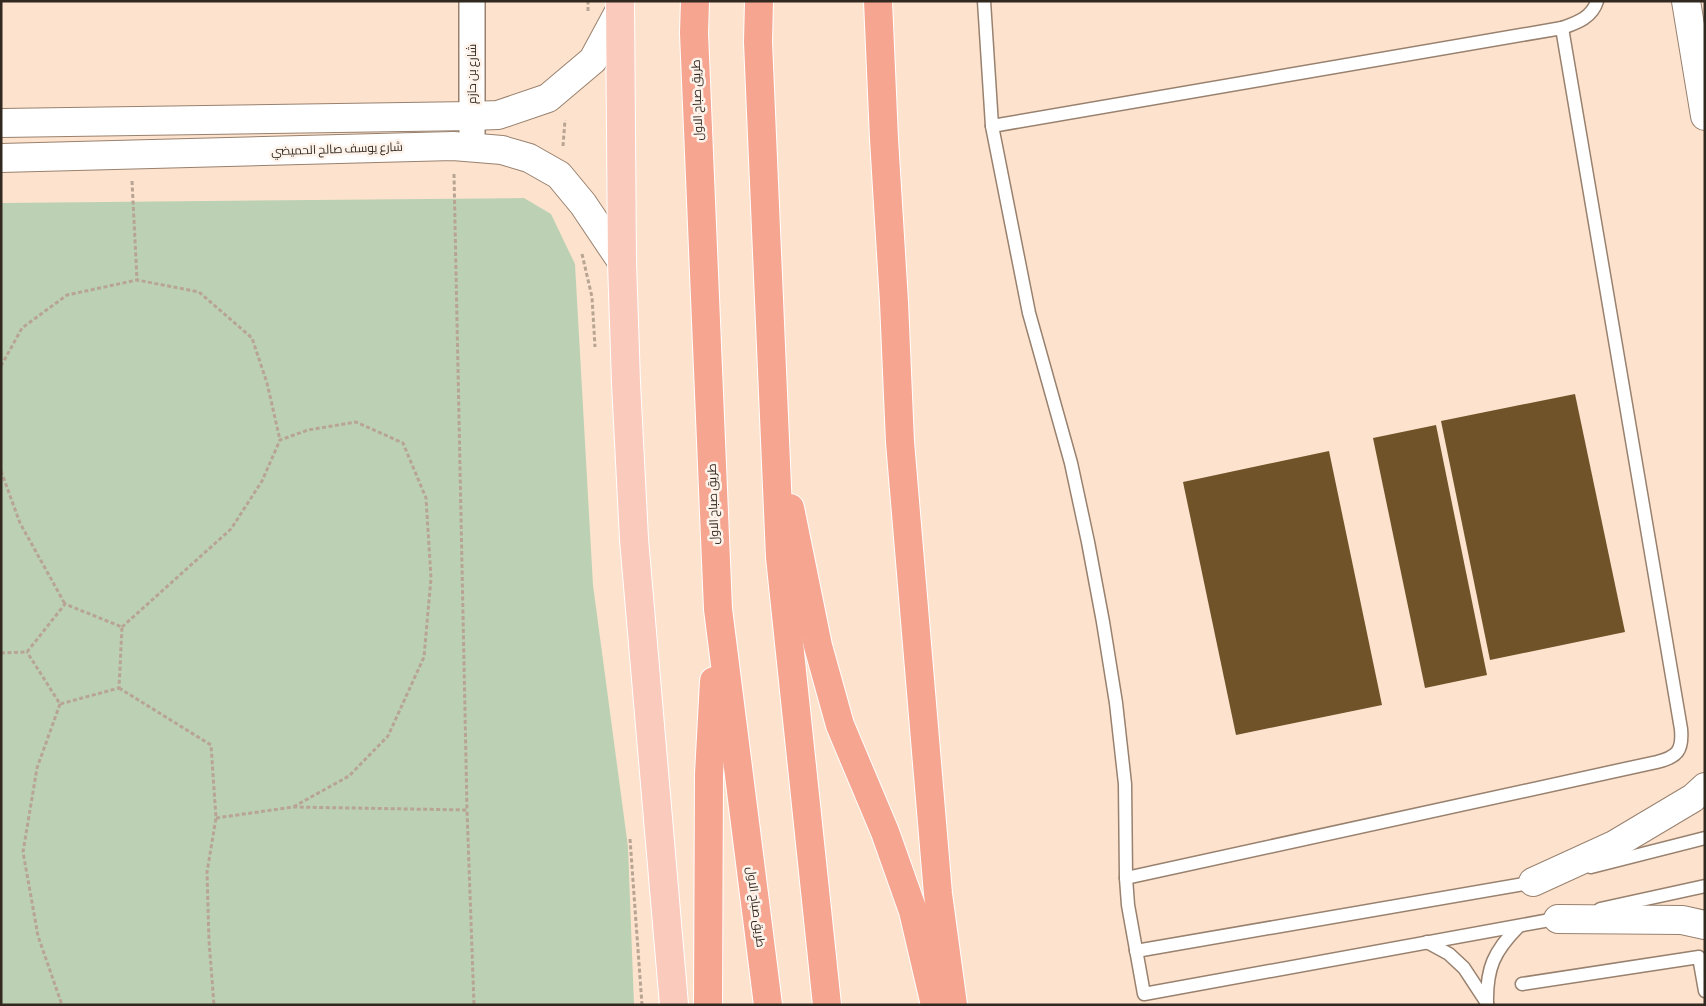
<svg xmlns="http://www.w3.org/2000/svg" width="1706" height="1006" font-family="'Crimson Pro',Cairo,serif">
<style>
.green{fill:#bcd1b3}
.building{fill:#705328}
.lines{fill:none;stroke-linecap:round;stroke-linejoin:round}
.lane-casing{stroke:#98816e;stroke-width:15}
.street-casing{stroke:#98816e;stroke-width:28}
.secondary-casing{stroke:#98816e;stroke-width:30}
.primary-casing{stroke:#fff;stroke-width:30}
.highway-casing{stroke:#fff;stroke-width:30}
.path{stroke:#b8a493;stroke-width:3;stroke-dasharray:4 2.5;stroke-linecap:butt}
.lane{stroke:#fff;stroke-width:12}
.street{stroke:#fff;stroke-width:25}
.secondary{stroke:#fff;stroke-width:28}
.primary{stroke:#facabc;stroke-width:28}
.highway{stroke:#f6a690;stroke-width:28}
.labels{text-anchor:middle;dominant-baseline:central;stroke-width:5;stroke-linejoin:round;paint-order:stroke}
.street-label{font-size:12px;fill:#312820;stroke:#fef3eb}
</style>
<rect width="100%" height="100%" fill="#fde3ce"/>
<path class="green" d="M524 198 551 214 575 264 593 585 628 847 634 1005H1V203Z"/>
<g class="building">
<path d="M1575 394 1625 632 1490 660 1441 421Z"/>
<path d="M1436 425 1487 675 1425 688 1373 438Z"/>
<path d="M1329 451 1382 705 1236 735 1183 482Z"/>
</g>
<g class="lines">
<g class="lane-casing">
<g id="lane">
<path d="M984 1 992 126 1029 313 1071 463 1088 542 1103 622 1116 703 1125 784 1126 878 1128 905 1144 994 1561 918"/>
<path d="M992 126 1562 28C1576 23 1592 18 1597 1"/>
<path d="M1591 867 1705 838"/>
<path d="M1126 878 1657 762C1677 757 1683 751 1681 729L1562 28"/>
<path d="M1600 909 1705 886"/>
<path d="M1427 942 1449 954 1464 968 1487 1003"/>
<path d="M1136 951 1535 882"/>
<path d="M1522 984 1699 957 1705 991"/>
<path d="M1487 1005C1486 968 1494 951 1519 926"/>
</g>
</g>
<g class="street-casing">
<path id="street" d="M472 147V1"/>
</g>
<g class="secondary-casing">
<g id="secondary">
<path d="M1686 1 1705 116"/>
<path d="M1 123 472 116 498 115 548 98 593 60 620 10"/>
<path d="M1 158 453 146 502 150 529 158 559 175 583 204 622 262"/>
<path d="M1533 882 1614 845 1693 798 1705 787"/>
<path d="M1558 919 1682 920 1705 925"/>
</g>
</g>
<g class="primary-casing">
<path id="primary" d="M620 1 622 262 626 383 634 539 674 1005"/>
</g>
<g class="highway-casing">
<g id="highway">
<path d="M695 1 694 33 718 609 768 1005"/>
<path d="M759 1 758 42 780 557 827 1005"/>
<path d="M878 1 884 139 894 302 900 442 938 894 953 1005"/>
<path d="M790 508 818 646 840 725 885 832 913 911 935 1005"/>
<path d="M708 1005 709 774 714 681"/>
</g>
</g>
<g class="path">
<path d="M588 11V1"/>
<path d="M563 146 565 120"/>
<path d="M454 174 467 810"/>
<path d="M132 181 137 280"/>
<path d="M582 254 592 297 595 347"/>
<path d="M1 366 22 328 67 295 137 280 199 292 252 338 267 383 280 440"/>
<path d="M1 471 20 523 65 604"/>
<path d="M122 627 231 529 262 481 280 440 308 430 356 422 403 443 426 498 431 578 424 657 388 736 349 776 293 807"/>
<path d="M1 653 27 652 65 604 122 627 119 688 60 704 27 652"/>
<path d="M119 688 211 745 216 818 207 872 209 941 214 1005"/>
<path d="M60 704 37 768 23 852 38 936 62 1005"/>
<path d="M216 818 293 807 467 810 474 1005"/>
<path d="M630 839 642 1005"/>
</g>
<use href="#lane" class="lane"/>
<use href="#street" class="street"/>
<use href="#secondary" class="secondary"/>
<use href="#primary" class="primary"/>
<use href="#highway" class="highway"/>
</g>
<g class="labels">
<g class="street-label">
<text transform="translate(472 74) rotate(-90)">شارع بن حازم</text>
<text transform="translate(697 100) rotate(-92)">طريق صباح الاول</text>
<text transform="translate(337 149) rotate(-2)">شارع يوسف صالح الحميضي</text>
<text transform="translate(713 504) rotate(-92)">طريق صباح الاول</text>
<text transform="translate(756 907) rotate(83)">طريق صباح الاول</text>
</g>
</g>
<rect width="1706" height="1006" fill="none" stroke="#312820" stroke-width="5"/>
</svg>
